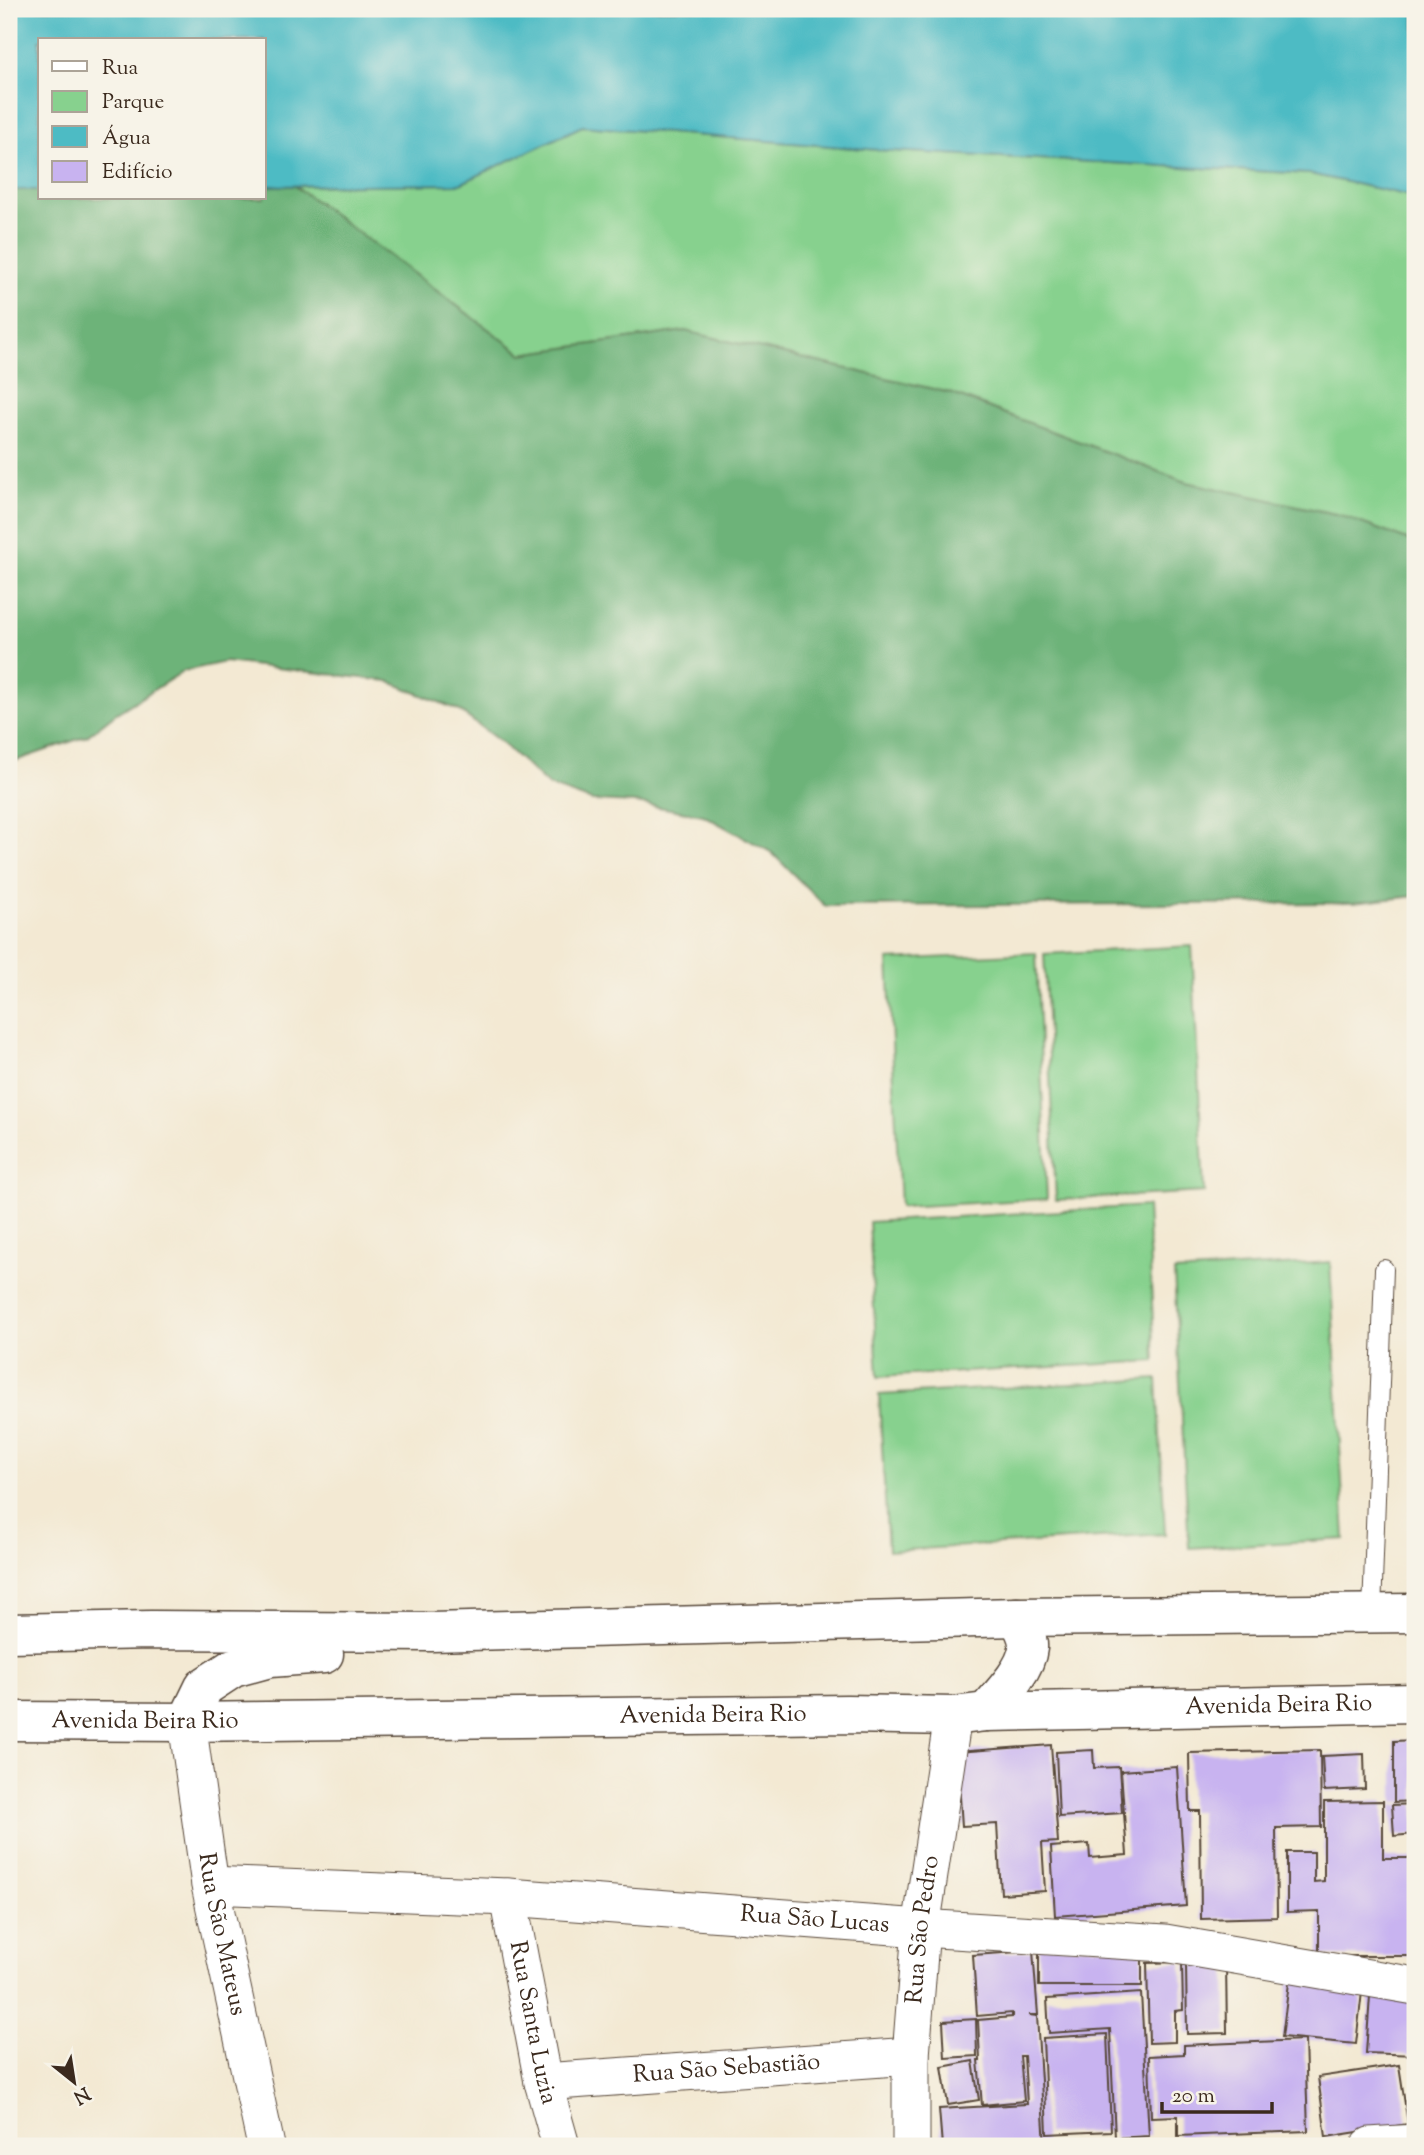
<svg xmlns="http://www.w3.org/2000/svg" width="1424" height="2155" font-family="'Sorts Mill Goudy',serif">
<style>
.green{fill:#87d18e;stroke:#617e56;stroke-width:2}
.forest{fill:#6db379;stroke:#546e4c;stroke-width:2}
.water{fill:#4dbbc4;stroke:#447271;stroke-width:2}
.building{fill:#c8b3f0}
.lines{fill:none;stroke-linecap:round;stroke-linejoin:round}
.service-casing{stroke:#574739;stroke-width:20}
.minor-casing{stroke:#574739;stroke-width:39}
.primary-casing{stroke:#574739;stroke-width:41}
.service{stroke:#fff;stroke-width:18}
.minor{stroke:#fff;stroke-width:37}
.primary{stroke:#fff;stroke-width:38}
.labels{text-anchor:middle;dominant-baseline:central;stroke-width:6;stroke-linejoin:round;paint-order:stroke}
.street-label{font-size:24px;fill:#3b2a1e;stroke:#f7f3e8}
</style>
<rect width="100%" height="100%" fill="#f7f3e8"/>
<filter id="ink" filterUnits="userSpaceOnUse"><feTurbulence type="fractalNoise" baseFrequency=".0143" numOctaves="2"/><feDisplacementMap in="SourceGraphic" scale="14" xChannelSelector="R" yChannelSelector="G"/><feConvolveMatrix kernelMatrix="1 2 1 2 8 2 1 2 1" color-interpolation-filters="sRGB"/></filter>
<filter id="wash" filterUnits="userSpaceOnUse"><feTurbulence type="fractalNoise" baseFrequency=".00686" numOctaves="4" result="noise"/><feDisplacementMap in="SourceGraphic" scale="28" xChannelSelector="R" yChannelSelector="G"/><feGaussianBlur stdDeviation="1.57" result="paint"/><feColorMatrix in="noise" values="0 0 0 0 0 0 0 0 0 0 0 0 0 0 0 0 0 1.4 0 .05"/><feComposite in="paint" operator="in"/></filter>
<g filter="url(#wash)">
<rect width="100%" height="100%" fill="#f3e9d3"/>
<g class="green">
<path d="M582 126 891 151 1310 174 1415 197V543L1340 515 1186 482 950 393 685 331 522 354 295 186 460 184Z"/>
<path d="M1192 946 1204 1192 1056 1200 1044 954Z"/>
<path d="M1036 953 1047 1199 900 1207 888 960Z"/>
<path d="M1147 1206 1155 1361 878 1377 869 1222Z"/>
<path d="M1330 1262 1345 1539 1189 1548 1174 1272Z"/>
<path d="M1157 1379 1165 1534 888 1551 879 1395Z"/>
</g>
<path class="forest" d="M264 186H295L522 354 685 331 950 393 1186 482 1340 515 1415 543V896L1353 903 825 906 771 852 703 815 636 803 592 801 549 786 502 743 458 710 388 681 225 662 184 671 115 714 87 736 9 763V190H40V198H264Z"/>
<path class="water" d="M9 9H1415V197L1310 174 891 151 582 126 460 184 264 186V40H40V190H9Z"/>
<g id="blocks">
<g class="building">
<path d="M1415 1740V1801L1394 1802V1741Z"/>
<path d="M1051 1745 1058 1842 1042 1843 1045 1891 1001 1894 997 1824 962 1826 957 1752Z"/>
<path d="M1093 1750 1094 1768 1119 1767 1122 1813 1059 1817 1056 1752Z"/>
<path d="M1320 1750 1321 1827 1276 1828 1277 1917 1201 1919 1200 1811H1190L1189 1753Z"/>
<path d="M1364 1754 1365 1789 1324 1791 1322 1756Z"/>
<path d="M1177 1767 1186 1906 1055 1916 1051 1847 1089 1844 1090 1858 1127 1855 1121 1771Z"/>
<path d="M1383 1801V1858H1415V1956H1319V1911L1287 1912V1852H1314V1882L1324 1881V1802Z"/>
<path d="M1415 1804V1834L1394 1836 1392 1805Z"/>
<rect x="1039" y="1947" width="103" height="39"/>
<path d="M1033 1951 1038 2015H1029L1037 2016 1045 2146H942L939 2109 1027 2104 1024 2056H1020L1024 2101 982 2105 978 2060H980L978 2020 1012 2017V2013L977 2016 973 1955Z"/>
<path d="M1182 1962 1183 2010 1175 2011V2042L1149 2043 1147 1963Z"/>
<path d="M1226 1963 1227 2033 1187 2034 1186 1964Z"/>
<path d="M1290 1975 1363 1983 1356 2044 1282 2037Z"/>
<path d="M1141 1993 1149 2136 1115 2138 1110 2029 1049 2033 1047 1999Z"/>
<path d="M1370 1996 1415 1999V2055L1366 2053Z"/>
<path d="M976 2019 977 2056 945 2058 943 2021Z"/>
<path d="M1107 2034 1111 2131 1047 2134 1043 2038Z"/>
<path d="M1305 2040 1308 2131 1178 2136V2116L1151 2117 1149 2056 1184 2054V2045Z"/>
<path d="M973 2061 979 2100 948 2105 942 2067Z"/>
<path d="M1399 2065 1408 2124 1326 2137 1318 2077Z"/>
</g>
</g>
</g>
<g filter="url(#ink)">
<use href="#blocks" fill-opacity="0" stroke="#574739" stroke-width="2"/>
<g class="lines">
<g class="service-casing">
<path id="service" d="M1372 1613 1384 1269"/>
</g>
<g class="minor-casing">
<g id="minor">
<path id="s1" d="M187 1722 210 1885 266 2146"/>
<path id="s2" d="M210 1885 508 1897 921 1928 1165 1943 1415 1986"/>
<path id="s3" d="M508 1897 543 2082 561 2146"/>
<path id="s4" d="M543 2082 911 2056"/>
<path id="s5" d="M911 2146V2056L921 1928 953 1716"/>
<path d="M1370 2146 1415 2143"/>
</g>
</g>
<g class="primary-casing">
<g id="primary">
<path d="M9 1633 151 1630 431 1632 1017 1617 1415 1613"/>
<path d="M986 1712C1000 1696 1026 1670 1028 1648 1029 1637 1022 1625 1017 1617"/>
<path id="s6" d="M9 1721 187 1722 847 1714 953 1716 986 1712 1415 1703"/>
<path d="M187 1722 204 1687 233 1668 270 1658 324 1654"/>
</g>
</g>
<use href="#service" class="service"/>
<use href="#minor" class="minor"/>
<use href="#primary" class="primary"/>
</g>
</g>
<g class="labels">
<g class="street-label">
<text stroke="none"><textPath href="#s6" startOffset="1270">Avenida Beira Rio</textPath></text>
<text stroke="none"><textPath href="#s6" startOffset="704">Avenida Beira Rio</textPath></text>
<text stroke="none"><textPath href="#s6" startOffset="136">Avenida Beira Rio</textPath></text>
<text stroke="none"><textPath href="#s2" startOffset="606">Rua São Lucas</textPath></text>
<text stroke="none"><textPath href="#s5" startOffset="217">Rua São Pedro</textPath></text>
<text stroke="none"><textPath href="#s1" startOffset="215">Rua São Mateus</textPath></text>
<text stroke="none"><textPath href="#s3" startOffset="128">Rua Santa Luzia</textPath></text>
<text stroke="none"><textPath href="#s4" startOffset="184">Rua São Sebastião</textPath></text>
</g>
</g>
<rect width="1424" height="2155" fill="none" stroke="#f7f3e8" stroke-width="35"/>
<rect x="38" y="38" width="228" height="161" fill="#f7f3e8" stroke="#aca397" stroke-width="2"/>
<rect x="52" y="61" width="35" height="10" fill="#ffffff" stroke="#aca397" stroke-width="2"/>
<text x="102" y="74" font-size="21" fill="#3b2a1e">Rua</text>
<rect x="52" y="91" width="35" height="21" fill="#87d18e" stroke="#aca397" stroke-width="2"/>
<text x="102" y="108" font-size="21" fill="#3b2a1e">Parque</text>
<rect x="52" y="126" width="35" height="21" fill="#4dbbc4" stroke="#aca397" stroke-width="2"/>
<text x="102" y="144" font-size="21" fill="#3b2a1e">Água</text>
<rect x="52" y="161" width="35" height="21" fill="#c8b3f0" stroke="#aca397" stroke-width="2"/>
<text x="102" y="178" font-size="21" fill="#3b2a1e">Edifício</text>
<g transform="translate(74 2082) rotate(150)" stroke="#f7f3e8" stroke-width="5" paint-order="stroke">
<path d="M0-5L12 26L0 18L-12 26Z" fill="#3b2a1e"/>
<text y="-10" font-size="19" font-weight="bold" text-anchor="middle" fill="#3b2a1e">N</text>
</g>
<path d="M1162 2102v10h110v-10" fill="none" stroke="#3b2a1e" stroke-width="3.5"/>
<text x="1172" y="2102" font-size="21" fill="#3b2a1e" stroke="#f7f3e8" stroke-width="5" paint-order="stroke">20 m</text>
</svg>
